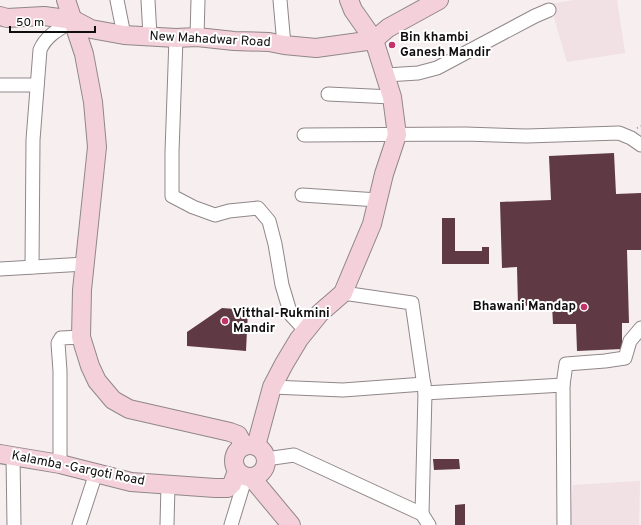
<svg xmlns="http://www.w3.org/2000/svg" width="641" height="525" font-family="Overpass,sans-serif">
<style>
.built{fill:#f1e0e4}
.building{fill:#5f3943}
.lines{fill:none;stroke-linecap:round;stroke-linejoin:round}
.street-casing{stroke:#908789;stroke-width:15}
.secondary-casing{stroke:#908789;stroke-width:20}
.path{stroke:#a0999b;stroke-width:2;stroke-dasharray:1 3;stroke-linecap:butt}
.street{stroke:#fff;stroke-width:13}
.secondary{stroke:#f4d0db;stroke-width:18}
.poi-dot{fill:#c03469;stroke:#fff;stroke-width:1.5}
.labels{text-anchor:middle;dominant-baseline:central;stroke-width:4;stroke-linejoin:round;paint-order:stroke}
.poi-label{font-size:13px;font-weight:bold;fill:#100d0e;stroke:#fff;text-anchor:start}
.street-label{font-size:13px;fill:#100d0e;stroke:#fff}
</style>
<rect width="100%" height="100%" fill="#f7eef0"/>
<g class="built">
<path d="M574 0H617L625 53 567 62 550 4Z"/>
<path d="M640 481 639 525H570L573 485Z"/>
</g>
<g class="building">
<path d="M614 153 616 194 641 193V250H627L629 323H622V349L577 351 576 324H553L552 305 518 306 517 267 502 268 500 202 551 200 549 156Z"/>
<path d="M442 218H455V251H482V247H489V264H442Z"/>
<path d="M222 308 248 310 246 351 187 346V332Z"/>
<path d="M433 459H459L460 469 434 470Z"/>
<path d="M465 504V525H455V505Z"/>
</g>
<g class="lines">
<g class="street-casing">
<g id="street">
<path d="M117 0 124 35"/>
<path d="M148 0 150 36"/>
<path d="M280 0 284 45"/>
<path d="M197 37 198 0"/>
<path d="M176 38 172 152V196L193 207 215 215 229 211 258 208 269 221 275 244 282 285 291 315 306 331"/>
<path d="M386 75 418 73 437 68 535 16 549 10"/>
<path d="M0 85H37"/>
<path d="M328 94 392 97"/>
<path d="M304 135 465 134 527 136 619 133 631 138 641 145"/>
<path d="M302 195 378 200"/>
<path d="M32 267 33 140 40 50C46 35 61 28 74 20"/>
<path d="M0 269 85 264"/>
<path d="M343 293 412 303 425 393 422 514"/>
<path d="M272 387 343 390 424 384"/>
<path d="M425 393 563 385"/>
<path d="M13 456 14 525"/>
<path d="M266 459 294 455 422 514 429 525"/>
<path d="M60 464V371L58 343 61 338 81 337"/>
<path d="M79 525 96 473"/>
<path d="M167 525 168 485"/>
<path d="M231 525 246 476"/>
<path d="M564 525 563 385 566 364 605 361 625 358 630 341 641 328"/>
</g>
</g>
<g class="secondary-casing">
<g id="secondary">
<path d="M66 0 84 54 93 102 97 147 82 290 81 337 90 366 97 381 113 400 129 409 230 432 238 435 244 446"/>
<path d="M0 16 7 18 44 16 74 20 91 29 124 35 176 38 197 37 234 41 269 42 284 45 316 48 374 40"/>
<path d="M374 40 388 28 439 0"/>
<circle cx="250" cy="461" r="16"/>
<path d="M256 446 272 387 284 364 299 339 320 313 343 293 372 224 384 174 397 135 392 97 374 40 353 10 349 0"/>
<path d="M0 454 60 464 131 482 215 488H228L232 484 237 471"/>
<path d="M251 477 291 525"/>
</g>
</g>
<path class="path" d="M637 128 641 126"/>
<use href="#street" class="street"/>
<use href="#secondary" class="secondary"/>
</g>
<g class="poi-dot">
<circle cx="392" cy="45" r="4"/>
<circle cx="584" cy="307" r="4"/>
<circle cx="225" cy="321" r="4"/>
</g>
<g class="labels">
<g class="poi-label">
<text x="400" y="38">Bin khambi<tspan x="400" dy="15">Ganesh Mandir</tspan></text>
<text x="576" y="307" text-anchor="end">Bhawani Mandap</text>
<text x="233" y="314">Vitthal-Rukmini<tspan x="233" dy="15">Mandir</tspan></text>
</g>
<g class="street-label">
<text transform="translate(210 40) rotate(3)">New Mahadwar Road</text>
<text transform="translate(78 469) rotate(11)">Kalamba -Gargoti Road</text>
</g>
</g>
<path d="M10 26v6h85v-6" fill="none" stroke="#100d0e" stroke-width="2"/>
<text x="16" y="26" font-size="12" fill="#100d0e" stroke="#ffffff" stroke-width="3" paint-order="stroke">50 m</text>
</svg>
